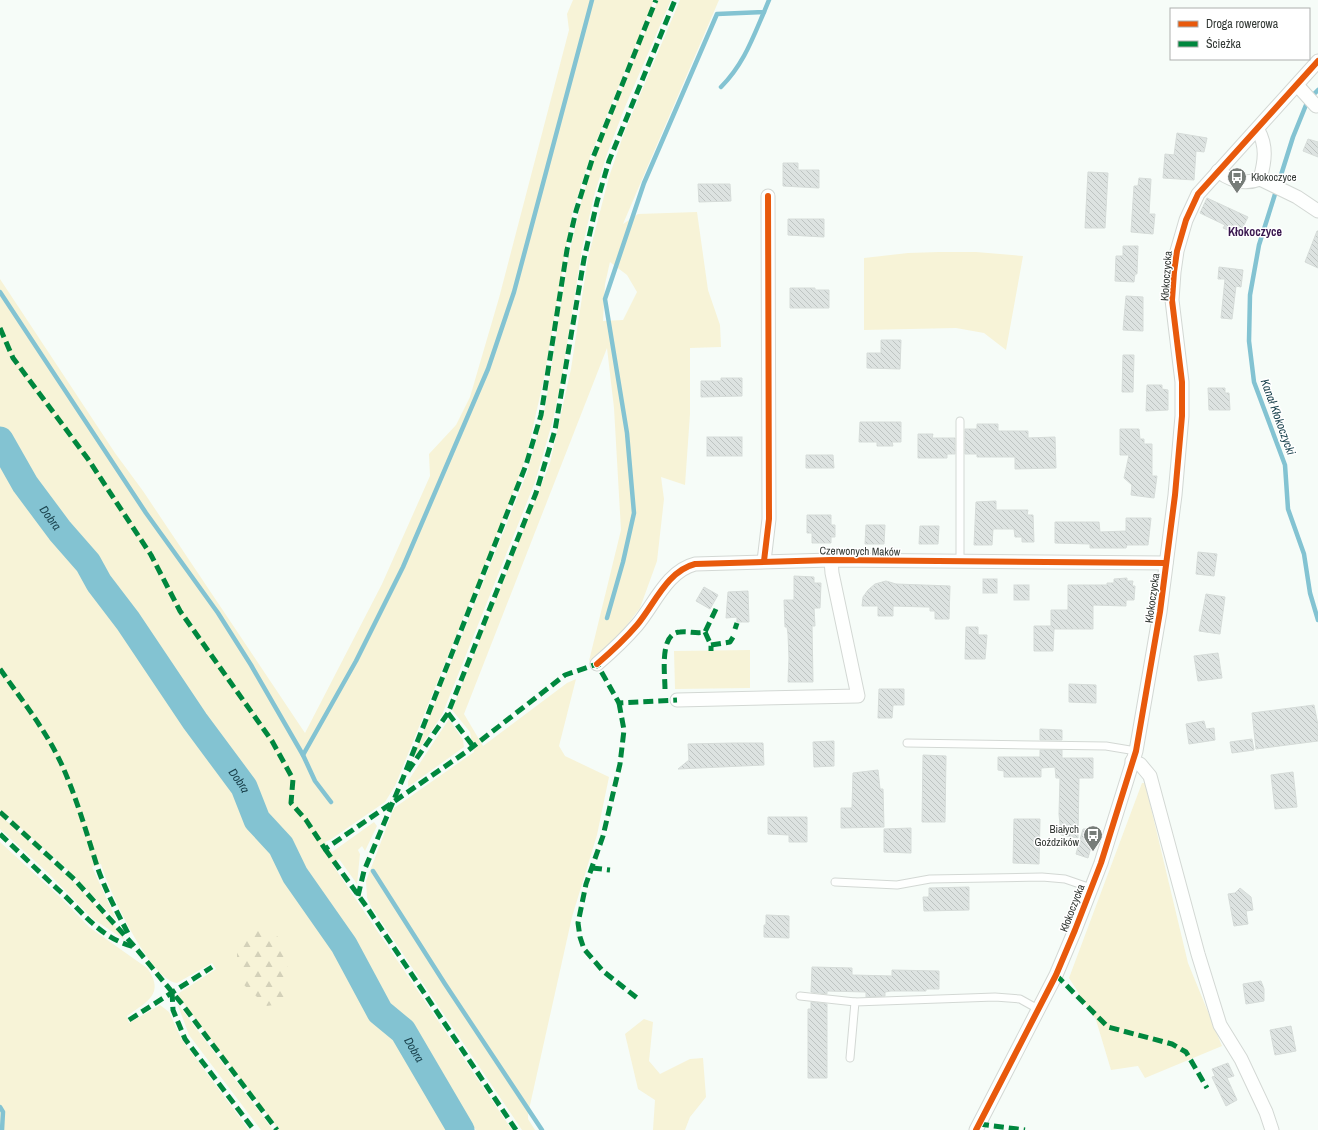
<svg xmlns="http://www.w3.org/2000/svg" width="1318" height="1130" font-family="'Archivo Narrow',sans-serif">
<style>
.grass{fill:#f7f3d7;fill-rule:evenodd}
.forest{fill:url(#forest-firs)}
.lines{fill:none;stroke-linecap:round;stroke-linejoin:round}
.stream{stroke:#83c3d2;stroke-width:4.5}
.river{stroke:#83c3d2;stroke-width:27}
.building{fill:url(#building-back-hatch);stroke:#d6dcd9}
.service-casing{stroke:#d3d8d4;stroke-width:9}
.minor-casing{stroke:#d3d8d4;stroke-width:15}
.service{stroke:#fefffe;stroke-width:7}
.minor{stroke:#fefffe;stroke-width:13}
.quiet{stroke:#00873e;stroke-width:5;stroke-dasharray:10 5;stroke-linecap:butt}
.cycleway-casing{stroke:#fff;stroke-width:8}
.cycleway{stroke:#e8590c;stroke-width:6}
.labels{text-anchor:middle;dominant-baseline:central;stroke-width:3;stroke-linejoin:round;paint-order:stroke}
.poi-label{font-size:11px;fill:#323834;stroke:#fff;text-anchor:start}
.street-label{font-size:11px;fill:#323834;stroke:#fff}
.neighbourhood-label{font-size:12px;font-weight:bold;fill:#39174f;stroke:#fff}
.water-label{font-size:12px;font-style:italic;fill:#1b434e;stroke:#fff}
</style>
<defs>
<pattern id="forest-firs" width="22" height="20" patternUnits="userSpaceOnUse"><rect width="22" height="20" fill="#f7f3d7"/><path d="M5 1l3.5 6h-7zM16 11l3.5 6h-7z" fill="#d4d1b9"/></pattern>
<pattern id="building-back-hatch" width="6" height="6" patternUnits="userSpaceOnUse"><rect width="6" height="6" fill="#dde3e1"/><path d="M-1 5l2 2M0 0l6 6M5-1l2 2" fill="none" stroke="#bec4c2"/></pattern>
</defs>
<rect width="100%" height="100%" fill="#f6fcf8"/>
<g class="grass">
<path d="M573 0H654L591 154 572 214 544 378 527 454 503 520 395 786 385 802 330 840 325 842 332 852 374 822 377 826 365 851 362 846 358 850 360 854 357 884 339 859 332 864 512 1130H476L466 1119 411 1027 381 994 331 912 302 875 282 841 258 810 242 777 175 686 107 583 63 529 30 485 0 433V279L115 453 143 491 305 733 382 584 430 476 429 454 456 425 470 397 499 298 569 30 567 14Z"/>
<path d="M658 0H671L625 107 607 154 594 196 582 249 562 376 553 420 535 482 442 715 412 760 527 473 545 408 568 259 581 203 594 157Z"/>
<path d="M680 0H719L623 224 638 214 697 212 708 290 720 325 721 347 690 348V414L685 485 661 477 664 499 657 561 640 608 610 647 589 661 621 530 614 408 607 348 464 714 483 746 567 683 576 679 559 746 565 756 609 777 597 835 572 917 528 1114V1119L535 1130H522L372 908 367 898 366 881 394 808 474 752 470 732 452 710 550 463 571 369 588 258 609 177 624 133ZM610 262 627 275 637 292 623 320 603 321 605 284Z"/>
<path d="M939 252H976L1023 256 1006 350 984 333 956 328 864 330V258L908 253Z"/>
<path d="M0 442 33 501 85 562 216 755 235 777 244 809 257 829 274 847 286 877 300 891 452 1130H279L178 996 179 993 216 969 212 963 177 983C150 980 108 889 101 864L92 867 117 921 66 868 0 810Z"/>
<path d="M750 650V688L675 689 674 651Z"/>
<path d="M449 719 463 740 464 747 408 787V781Z"/>
<path d="M1142 783H1145L1188 963 1222 1046 1145 1078 1138 1066 1111 1070 1096 1020 1069 978Z"/>
<path d="M0 815 72 880 117 928 125 940 93 919 48 873 0 829Z"/>
<path d="M0 842 63 900 89 927 147 968C166 994 146 1002 127 1016L129 1023 160 1005 169 1012 182 1040 249 1130H0Z"/>
<path d="M177 1003 273 1130H261L189 1035Z"/>
<path d="M644 1019 653 1022 649 1061 660 1074 690 1059 703 1058 706 1097 690 1117 685 1130H653L655 1100 638 1089 625 1034Z"/>
</g>
<path class="forest" d="M266 927 278 937 288 964 286 1003 267 1006 244 985 237 968V945L248 930Z"/>
<g class="lines">
<g class="stream">
<path d="M721 87C743 65 752 40 764 12"/>
<path d="M1314 94 1318 90"/>
<path d="M1306 105 1293 137 1259 245 1250 295 1249 341 1254 382 1285 465 1288 509 1304 554 1310 593 1318 620"/>
<path d="M0 292 146 513 218 613 251 665 303 755 356 661 403 567 488 369 514 292 592 0"/>
<path d="M607 618 623 562 634 513 627 433 605 299 644 183 717 14 764 12 769 0"/>
<path d="M303 755 315 781 331 802"/>
<path d="M373 871 445 984 542 1130"/>
<path d="M0 1107 3 1112 2 1130"/>
</g>
<path class="river" id="s1" d="M0 440 25 484 60 531 88 563 99 583 128 621 195 721 244 787 257 820 281 846 295 875 344 945 380 1012 403 1031 461 1130"/>
</g>
<g class="building">
<path d="M1177 133 1207 138 1204 152 1196 151 1194 180 1163 178 1165 154 1174 155Z"/>
<path d="M1308 139 1318 142V157L1303 151Z"/>
<path d="M783 163H798V170H819V188L783 186Z"/>
<path d="M1088 172 1108 173 1105 228H1085Z"/>
<path d="M1139 178 1151 179 1149 214H1155L1153 234 1131 232 1134 186H1138Z"/>
<path d="M698 184H730L731 201 699 202Z"/>
<path d="M1207 198 1248 217 1239 235 1223 228 1225 225 1200 213Z"/>
<path d="M788 219H824V237L788 235Z"/>
<path d="M1317 231H1318V268L1305 262Z"/>
<path d="M1123 246H1138L1137 274H1135L1134 282 1115 281 1116 256H1123Z"/>
<path d="M1219 267 1243 270 1241 287 1236 286 1232 319 1221 318 1225 279H1218Z"/>
<path d="M790 288H815V290H829V308H790Z"/>
<path d="M1126 296 1143 297V331L1123 330Z"/>
<path d="M881 340H901L900 369 867 368V353H881Z"/>
<path d="M1123 355H1134L1133 392H1122Z"/>
<path d="M721 378H742V396L701 397V381H721Z"/>
<path d="M1147 385H1162V389L1168 390V410L1146 411Z"/>
<path d="M1208 388H1225V393H1229L1230 410H1209Z"/>
<path d="M860 422H901V442H892L893 446H877V442H859Z"/>
<path d="M977 424H998V431H1028V438L1055 437 1056 468 1015 469V457H977V454H965V429H977Z"/>
<path d="M1120 429H1139L1140 439H1144V444H1152V476H1157L1154 498 1131 495 1132 485 1124 478 1129 455H1120Z"/>
<path d="M918 434H933L932 438H955V454H947V458H918Z"/>
<rect x="707" y="437" width="35" height="19"/>
<path d="M806 455H833L834 468H806Z"/>
<path d="M996 501V510H1028L1027 515H1033L1034 542H1022V537H1015L1014 529H993L992 545H974L976 502Z"/>
<path d="M807 515H831V525H835V537H831V543H812V533H807Z"/>
<path d="M1126 518H1151L1148 545H1127L1126 548H1090V544L1055 543V522H1099L1100 532 1126 531Z"/>
<path d="M866 525H885L884 544H865Z"/>
<path d="M920 526H939L938 544H919Z"/>
<path d="M1198 552 1217 554 1214 576 1196 574Z"/>
<path d="M794 576 814 577V583H821L820 608H814L815 626H812L813 682H788L789 658 788 634 787 627H785L784 600H794Z"/>
<path d="M1127 578V581H1133L1132 586H1135L1134 600H1126V606L1093 605V629H1054L1053 651H1034V626H1051V610H1068V585H1107V583H1114V579Z"/>
<rect x="983" y="579" width="14" height="14"/>
<path d="M886 581 896 584 950 586 949 619H935V611H930V607H927L893 606V616H878V606H862L863 597 868 590 875 584Z"/>
<rect x="1014" y="585" width="15" height="15"/>
<path d="M704 587 718 595 710 609 696 601Z"/>
<path d="M748 591 749 622H737V617L726 618 728 592Z"/>
<path d="M1206 594 1225 597 1220 634 1199 631Z"/>
<path d="M966 627H978V635H987L985 659H965Z"/>
<path d="M1218 653 1222 678 1198 681 1194 656Z"/>
<path d="M1069 684 1096 685V703L1069 702Z"/>
<path d="M879 689H904V705H893L892 718H878Z"/>
<path d="M1314 705 1318 725V741L1256 749 1252 713Z"/>
<path d="M1204 721 1206 729 1214 728 1215 740 1189 744 1186 724Z"/>
<path d="M1040 729 1062 730V740H1040Z"/>
<path d="M1252 739 1254 750 1232 753 1230 742Z"/>
<path d="M834 741V766L814 767 813 742Z"/>
<path d="M734 743H763L764 765 678 769 689 760 688 744Z"/>
<path d="M1040 750H1062V758H1093V778H1079L1078 838 1061 835 1059 814 1060 778H1056L1055 767 1041 768V777H1004V771L998 770V757H1040Z"/>
<path d="M923 755 946 756 945 822H922Z"/>
<path d="M878 770 880 789H883L884 827 841 828V808H852L853 773Z"/>
<path d="M1293 772 1297 807 1275 809 1271 775Z"/>
<path d="M768 817H807V842H789V835L768 834Z"/>
<path d="M1014 819H1040L1039 864 1013 863Z"/>
<path d="M911 828V853L884 852V829Z"/>
<path d="M1083 829H1096L1088 858 1076 854Z"/>
<path d="M969 887V910L924 911 923 897H929V888Z"/>
<path d="M1240 888 1251 897 1253 910 1246 911 1248 924 1234 926 1228 894 1235 893Z"/>
<path d="M766 915 789 916V938L764 937V925H766Z"/>
<path d="M812 967 852 968V975L892 976V970L939 971V989H926V991H891L885 992V996L866 997V992L827 991V994L811 992Z"/>
<path d="M1261 981 1264 989V1001L1246 1004 1243 984Z"/>
<path d="M811 1002 827 1004V1078H808V1009H811Z"/>
<path d="M1291 1026 1296 1051 1275 1055 1270 1030Z"/>
<path d="M1228 1063 1234 1076 1227 1078 1237 1100 1226 1106 1212 1077 1215 1076 1212 1069Z"/>
</g>
<g class="lines">
<g class="service-casing">
<g id="service">
<path d="M960 421V562"/>
<path d="M907 743 1106 746 1136 751"/>
<path d="M835 882 897 885 930 879 1042 877 1065 879 1091 888"/>
<path d="M800 996 855 1002"/>
<path d="M850 1058 855 1002 995 997 1020 999 1038 1009"/>
</g>
</g>
<g class="minor-casing">
<g id="minor">
<path d="M1297 85 1316 106"/>
<path d="M1258 130C1267 146 1265 161 1260 179"/>
<path d="M1218 171C1231 181 1245 185 1260 179L1297 197 1318 211"/>
<path d="M764 561 769 519 768 196"/>
<path d="M597 664C611 652 625 639 637 625 654 605 667 571 695 564L831 560 1166 563"/>
<path d="M677 700 858 696 832 573 831 560"/>
<path d="M1132 761 1140 764 1150 776 1198 954 1220 1025 1241 1059 1266 1112 1272 1130"/>
<path d="M976 1130 1056 975 1075 930 1101 863 1136 751 1160 612 1175 495 1182 416V382L1172 300 1174 272 1177 251 1186 220 1198 194 1318 61"/>
</g>
</g>
<use href="#service" class="service"/>
<use href="#minor" class="minor"/>
<g class="quiet">
<path d="M0 328 13 358 88 459 151 555 180 611 272 741 293 779 291 803 306 820 325 849 466 752 565 675 597 664 619 703 677 700"/>
<path d="M735 629 737 623"/>
<path d="M705 632 711 645V651"/>
<path d="M711 645 730 642 735 634"/>
<path d="M0 669C21 699 45 729 61 763 76 796 86 831 97 866 105 890 118 914 130 937"/>
<path d="M665 689C665 674 659 633 680 632 689 631 696 634 705 632L716 609"/>
<path d="M619 703 624 730 620 764 603 836 586 884 578 923 580 937 584 949 603 971 637 998"/>
<path d="M448 713 473 746"/>
<path d="M408 771 448 713 536 493 555 430 584 259 597 202 609 161 675 0"/>
<path d="M0 812 75 880 135 947 182 1004 277 1130"/>
<path d="M0 834C21 854 41 874 62 893 85 915 102 939 135 947"/>
<path d="M325 849 366 906 516 1130"/>
<path d="M592 868 610 870"/>
<path d="M358 896 364 871 403 778 526 465 541 415 567 250 576 211 592 160 656 0"/>
<path d="M1056 975 1108 1027 1172 1044 1186 1052 1207 1088"/>
<path d="M172 992 173 1010 185 1039 254 1130"/>
<path d="M129 1020 212 967"/>
<path d="M979 1124 1025 1130"/>
</g>
<g class="cycleway-casing">
<g id="cycleway">
<path d="M764 561 769 519 768 196"/>
<path d="M597 664C611 652 625 639 637 625 654 605 667 571 695 564L831 560 1166 563"/>
<path d="M976 1130 1056 975 1075 930 1101 863 1136 751 1160 612 1175 495 1182 416V382L1172 300 1174 272 1177 251 1186 220 1198 194 1318 61"/>
</g>
</g>
<use href="#cycleway" class="cycleway"/>
</g>
<defs>
<g id="bus-pin" transform="scale(1)"><path d="M0 17L-7.5 6A9.5 9.5 0 1 1 7.5 6Z" fill="#777d79" stroke="#fff"/><path d="M-5-6H5V4H4V6H2V4H-2V6H-4V4H-5ZM-3.5-4V0h7V-4ZM-3.5 1.2v1.5H-2V1.2ZM2 1.2v1.5H3.5V1.2Z" fill="#fff"/></g>
</defs>
<g fill-rule="evenodd">
<use href="#bus-pin" x="1237" y="177"/>
<use href="#bus-pin" x="1093" y="835"/>
</g>
<g class="labels">
<g class="poi-label">
<text x="1251" y="177">Kłokoczyce</text>
<text x="1079" y="829" text-anchor="end">Białych<tspan x="1079" dy="13">Goździków</tspan></text>
</g>
<g class="street-label">
<text transform="translate(1166 276) rotate(-86)">Kłokoczycka</text>
<text transform="translate(860 551) rotate(1)">Czerwonych Maków</text>
<text transform="translate(1152 598) rotate(-82)">Kłokoczycka</text>
<text transform="translate(1072 908) rotate(-69)">Kłokoczycka</text>
</g>
<g class="neighbourhood-label">
<text x="1255" y="232">Kłokoczyce</text>
</g>
<g class="water-label">
<text transform="translate(1278 417) rotate(70)">Kanał Kłokoczycki</text>
<text stroke="none"><textPath href="#s1" startOffset="93">Dobra</textPath></text>
<text stroke="none"><textPath href="#s1" startOffset="417">Dobra</textPath></text>
<text stroke="none"><textPath href="#s1" startOffset="741">Dobra</textPath></text>
</g>
</g>
<rect x="1170" y="8" width="140" height="52" fill="#ffffff" stroke="#adafae"/>
<rect x="1178" y="21" width="20" height="6" fill="#e8590c" stroke="#adafae"/>
<text x="1206" y="28" font-size="12" fill="#323834">Droga rowerowa</text>
<rect x="1178" y="41" width="20" height="6" fill="#00873e" stroke="#adafae"/>
<text x="1206" y="48" font-size="12" fill="#323834">Ścieżka</text>
</svg>
